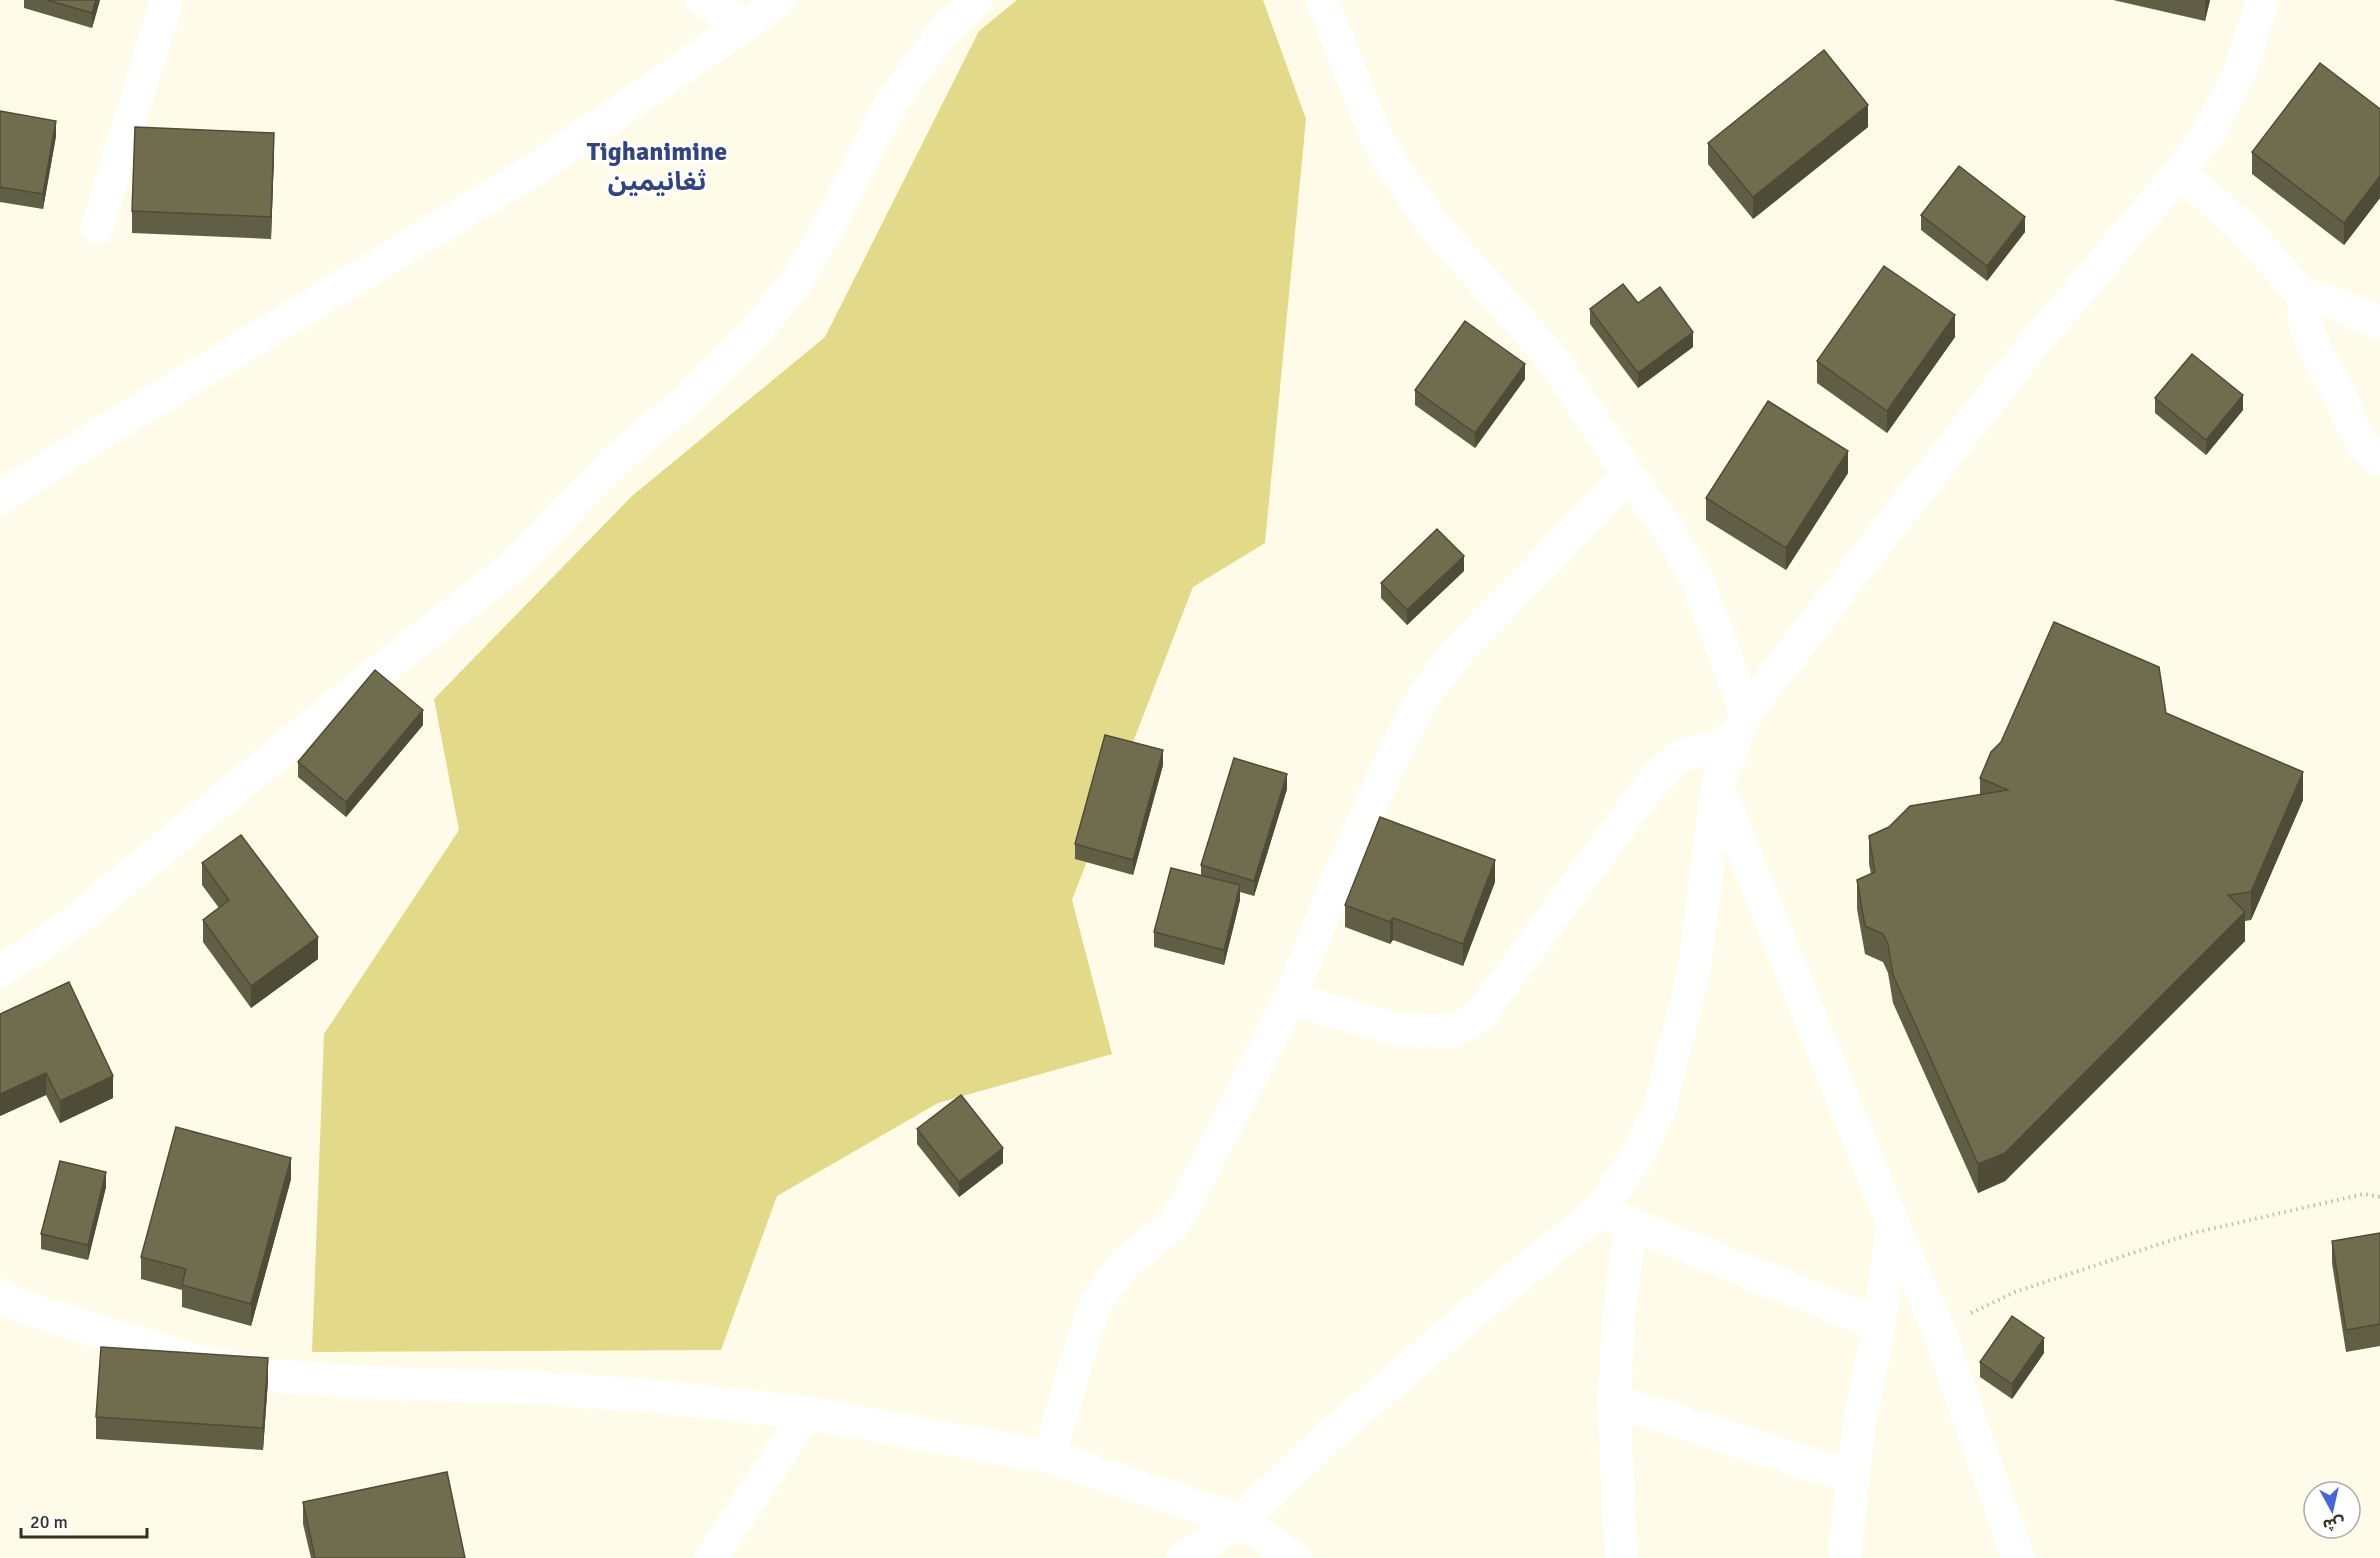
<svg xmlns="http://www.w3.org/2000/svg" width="2380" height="1558" font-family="Signika,'Noto Sans Arabic',sans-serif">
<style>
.green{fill:#e2da89}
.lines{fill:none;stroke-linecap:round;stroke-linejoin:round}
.path{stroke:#bfbdab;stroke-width:4;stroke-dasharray:1.5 4.5;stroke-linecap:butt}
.minor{stroke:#fff;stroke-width:33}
.wall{fill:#605e44}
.shaded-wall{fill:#4e4c37}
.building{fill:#706d4f;stroke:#4e4c37;stroke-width:1.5}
.labels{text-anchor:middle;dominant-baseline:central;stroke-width:6;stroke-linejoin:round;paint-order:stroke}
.quarter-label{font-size:26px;font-weight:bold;fill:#33457f;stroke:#fff}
</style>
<rect width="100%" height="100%" fill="#fefce8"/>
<path class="green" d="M1017 0H1263L1306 119 1265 543 1193 587 1072 900 1112 1054 938 1103 777 1196 721 1350 312 1352 324 1034 459 830 434 699 632 496 825 337 979 31Z"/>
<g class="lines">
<path class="path" d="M1971 1313 2015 1292 2193 1233 2364 1194 2380 1197"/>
<g class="minor">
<path d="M702 0 744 25"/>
<path d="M1322 0 1375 134 1395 170 1437 229 1550 356 1629 475 1669 531 1697 579 1746 713"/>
<path d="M2180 172 2245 230 2303 295 2305 324 2316 351 2341 397 2352 426 2364 447 2380 460"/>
<path d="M97 227 167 0"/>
<path d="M2303 295 2329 301 2380 323"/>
<path d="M0 498 82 445 538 167 781 0"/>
<path d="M1718 787 1893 1224 1879 1325 1860 1419 1844 1558"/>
<path d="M0 972 70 925 344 699 513 566 620 456 687 400 759 328 799 278 834 216 891 103 944 30 976 0"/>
<path d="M1290 999 1399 1030 1450 1031 1479 1017 1653 781 1679 756 1735 740"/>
<path d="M1611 1216 1879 1325"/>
<path d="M1893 1224 1938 1329 2018 1558"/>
<path d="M0 1296 24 1308 193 1360 275 1376 379 1383 539 1388 652 1396 807 1413 1049 1457 1240 1521 1295 1558"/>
<path d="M1614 1401 1852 1477"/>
<path d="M1049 1457 1081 1346 1096 1303 1124 1263 1172 1226 1188 1200 1290 999 1338 878 1395 752 1424 695 1457 652 1629 475"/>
<path d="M711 1558 807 1413"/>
<path d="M1183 1558 1240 1521 1327 1438 1481 1306 1599 1211 1638 1155 1660 1107 1694 972 1717 786 1746 713 1861 563 2033 345 2180 172 2206 137 2238 76 2263 0"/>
<path d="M1621 1558 1614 1401 1619 1315 1631 1224"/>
</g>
</g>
<g class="wall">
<path d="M24 0H100L92 28 24 8Z"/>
<path d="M2113 0H2210L2205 21Z"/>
<path d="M2380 109V198L2344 245 2252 174V152Z"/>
<path d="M0 111 56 136 43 209 0 202Z"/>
<path d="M1868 127 1753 219 1708 164V143Z"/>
<path d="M274 154 271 239 132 233V211Z"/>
<path d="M1921 215 2025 232 1987 281 1921 230Z"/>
<path d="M1638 303 1693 347 1638 388 1590 324V309Z"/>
<path d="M1955 337 1887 433 1817 383V361Z"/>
<path d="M1525 379 1475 448 1415 405V390Z"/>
<path d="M2155 398 2243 410 2206 455 2155 413Z"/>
<path d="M1848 473 1786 570 1706 520V498Z"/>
<path d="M1464 571 1407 625 1381 598V583Z"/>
<path d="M2166 713 2303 800 2251 920 2245 921V941L2005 1181 1978 1193 1893 1003 1888 973 1883 962 1865 954 1857 909V880L1871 874 1869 864V836L1980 795V778Z"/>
<path d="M423 725 346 817 298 777V762Z"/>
<path d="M1163 765 1133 875 1075 859V844Z"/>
<path d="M1287 789 1254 896 1240 892V900L1224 965 1154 947V932L1201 875V865Z"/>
<path d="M202 863 318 959 251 1008 203 942V920L219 908 202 885Z"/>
<path d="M1495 882 1463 966 1393 940 1390 944 1345 927V905Z"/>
<path d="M0 1014 113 1098 60 1123 46 1095 0 1116Z"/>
<path d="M917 1129 1003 1163 959 1197 917 1144Z"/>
<path d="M291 1179 251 1326 182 1307V1290L141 1279V1257Z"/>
<path d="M106 1187 88 1260 41 1249V1234Z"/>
<path d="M2380 1233V1346L2346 1352 2332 1263V1241Z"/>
<path d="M2044 1353 2012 1399 1980 1377V1362Z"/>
<path d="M268 1380 263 1450 96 1439V1417Z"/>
<path d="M303 1502 465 1558H311L303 1524Z"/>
</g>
<g class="shaded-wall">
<path d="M96 0H100L92 28V13Z"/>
<path d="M2205 0H2210L2205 21Z"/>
<path d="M1868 105V127L1753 219V197Z"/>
<path d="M56 121V136L43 209V194Z"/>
<path d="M274 133V154L271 239V217Z"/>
<path d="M2380 176V198L2344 245V223Z"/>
<path d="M2025 217V232L1987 281V266Z"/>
<path d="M1955 315V337L1887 433V411Z"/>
<path d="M1693 332V347L1638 388V373Z"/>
<path d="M1525 364V379L1475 448V433Z"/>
<path d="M2243 395V410L2206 455V440Z"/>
<path d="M1848 451V473L1786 570V548Z"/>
<path d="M1464 556V571L1407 625V610Z"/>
<path d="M423 710V725L346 817V802Z"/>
<path d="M1163 750V765L1133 875V860Z"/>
<path d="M2303 772V800L2251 920V892Z"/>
<path d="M1287 774V789L1254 896V881Z"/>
<path d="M1495 860V882L1463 966V944Z"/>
<path d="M1240 885V900L1224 965V950Z"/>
<path d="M2245 912V941L2005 1181 1978 1193V1164Z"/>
<path d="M1393 918V940L1390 944V922Z"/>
<path d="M318 937V959L251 1008V986Z"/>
<path d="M46 1073V1095L0 1116V1094Z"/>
<path d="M113 1076V1098L60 1123V1101Z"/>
<path d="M1003 1148V1163L959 1197V1182Z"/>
<path d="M291 1158V1179L251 1326V1304Z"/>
<path d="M106 1172V1187L88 1260V1245Z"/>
<path d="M2044 1338V1353L2012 1399V1384Z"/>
<path d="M268 1358V1380L263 1450V1428Z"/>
</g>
<g class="building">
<path d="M47 0H96L92 13Z"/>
<path d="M1824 50 1868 105 1753 197 1708 143Z"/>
<path d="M2320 63 2380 109V176L2344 223 2252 152Z"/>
<path d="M0 111 56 121 43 194 0 187Z"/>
<path d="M135 127 274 133 271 217 132 211Z"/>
<path d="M1959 166 2025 217 1987 266 1921 215Z"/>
<path d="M1884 266 1955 315 1887 411 1817 361Z"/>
<path d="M1623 284 1638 303 1660 287 1693 332 1638 373 1590 309Z"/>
<path d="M1465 321 1525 364 1475 433 1415 390Z"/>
<path d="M2192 354 2243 395 2206 440 2155 398Z"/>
<path d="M1768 401 1848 451 1786 548 1706 498Z"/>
<path d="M1437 529 1464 556 1407 610 1381 583Z"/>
<path d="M2054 622 2159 667 2166 713 2303 772 2251 892 2228 895 2245 912 2005 1153 1978 1164 1893 975 1888 944 1883 934 1865 926 1857 880 1875 872 1869 836 1889 827 1910 806 2008 790 1980 778 1991 752 2001 742Z"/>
<path d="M375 670 423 710 346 802 298 762Z"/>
<path d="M1105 735 1163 750 1133 860 1075 844Z"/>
<path d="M1234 758 1287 774 1254 881 1201 865Z"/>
<path d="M1380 817 1495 860 1463 944 1393 918 1390 922 1345 905Z"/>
<path d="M241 835 318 937 251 986 203 920 229 900 202 863Z"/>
<path d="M1171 868 1240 885 1224 950 1154 932Z"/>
<path d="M69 982 113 1076 60 1101 46 1073 0 1094V1014Z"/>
<path d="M961 1095 1003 1148 959 1182 917 1129Z"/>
<path d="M176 1127 291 1158 251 1304 182 1285 186 1269 141 1257Z"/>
<path d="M60 1161 106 1172 88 1245 41 1234Z"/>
<path d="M2380 1233V1324L2346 1330 2332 1241Z"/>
<path d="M2012 1316 2044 1338 2012 1384 1980 1362Z"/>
<path d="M101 1347 268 1358 263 1428 96 1417Z"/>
<path d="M447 1472 465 1558H315L303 1502Z"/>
</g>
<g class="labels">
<g class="quarter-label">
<text x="657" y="152">Tighanimine<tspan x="657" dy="30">ثغانيمين</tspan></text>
</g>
</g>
<g transform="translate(2332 1510) rotate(172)"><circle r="28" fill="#ffffff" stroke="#adada7" stroke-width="1.5"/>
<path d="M0-4.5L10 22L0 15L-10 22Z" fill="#4764d8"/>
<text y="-9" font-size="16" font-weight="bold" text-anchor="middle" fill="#323124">ش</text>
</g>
<path d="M21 1528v9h126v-9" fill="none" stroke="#323124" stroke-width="3"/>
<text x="30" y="1528" font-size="18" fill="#323124" stroke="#ffffff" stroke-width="4.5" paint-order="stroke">20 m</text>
</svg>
